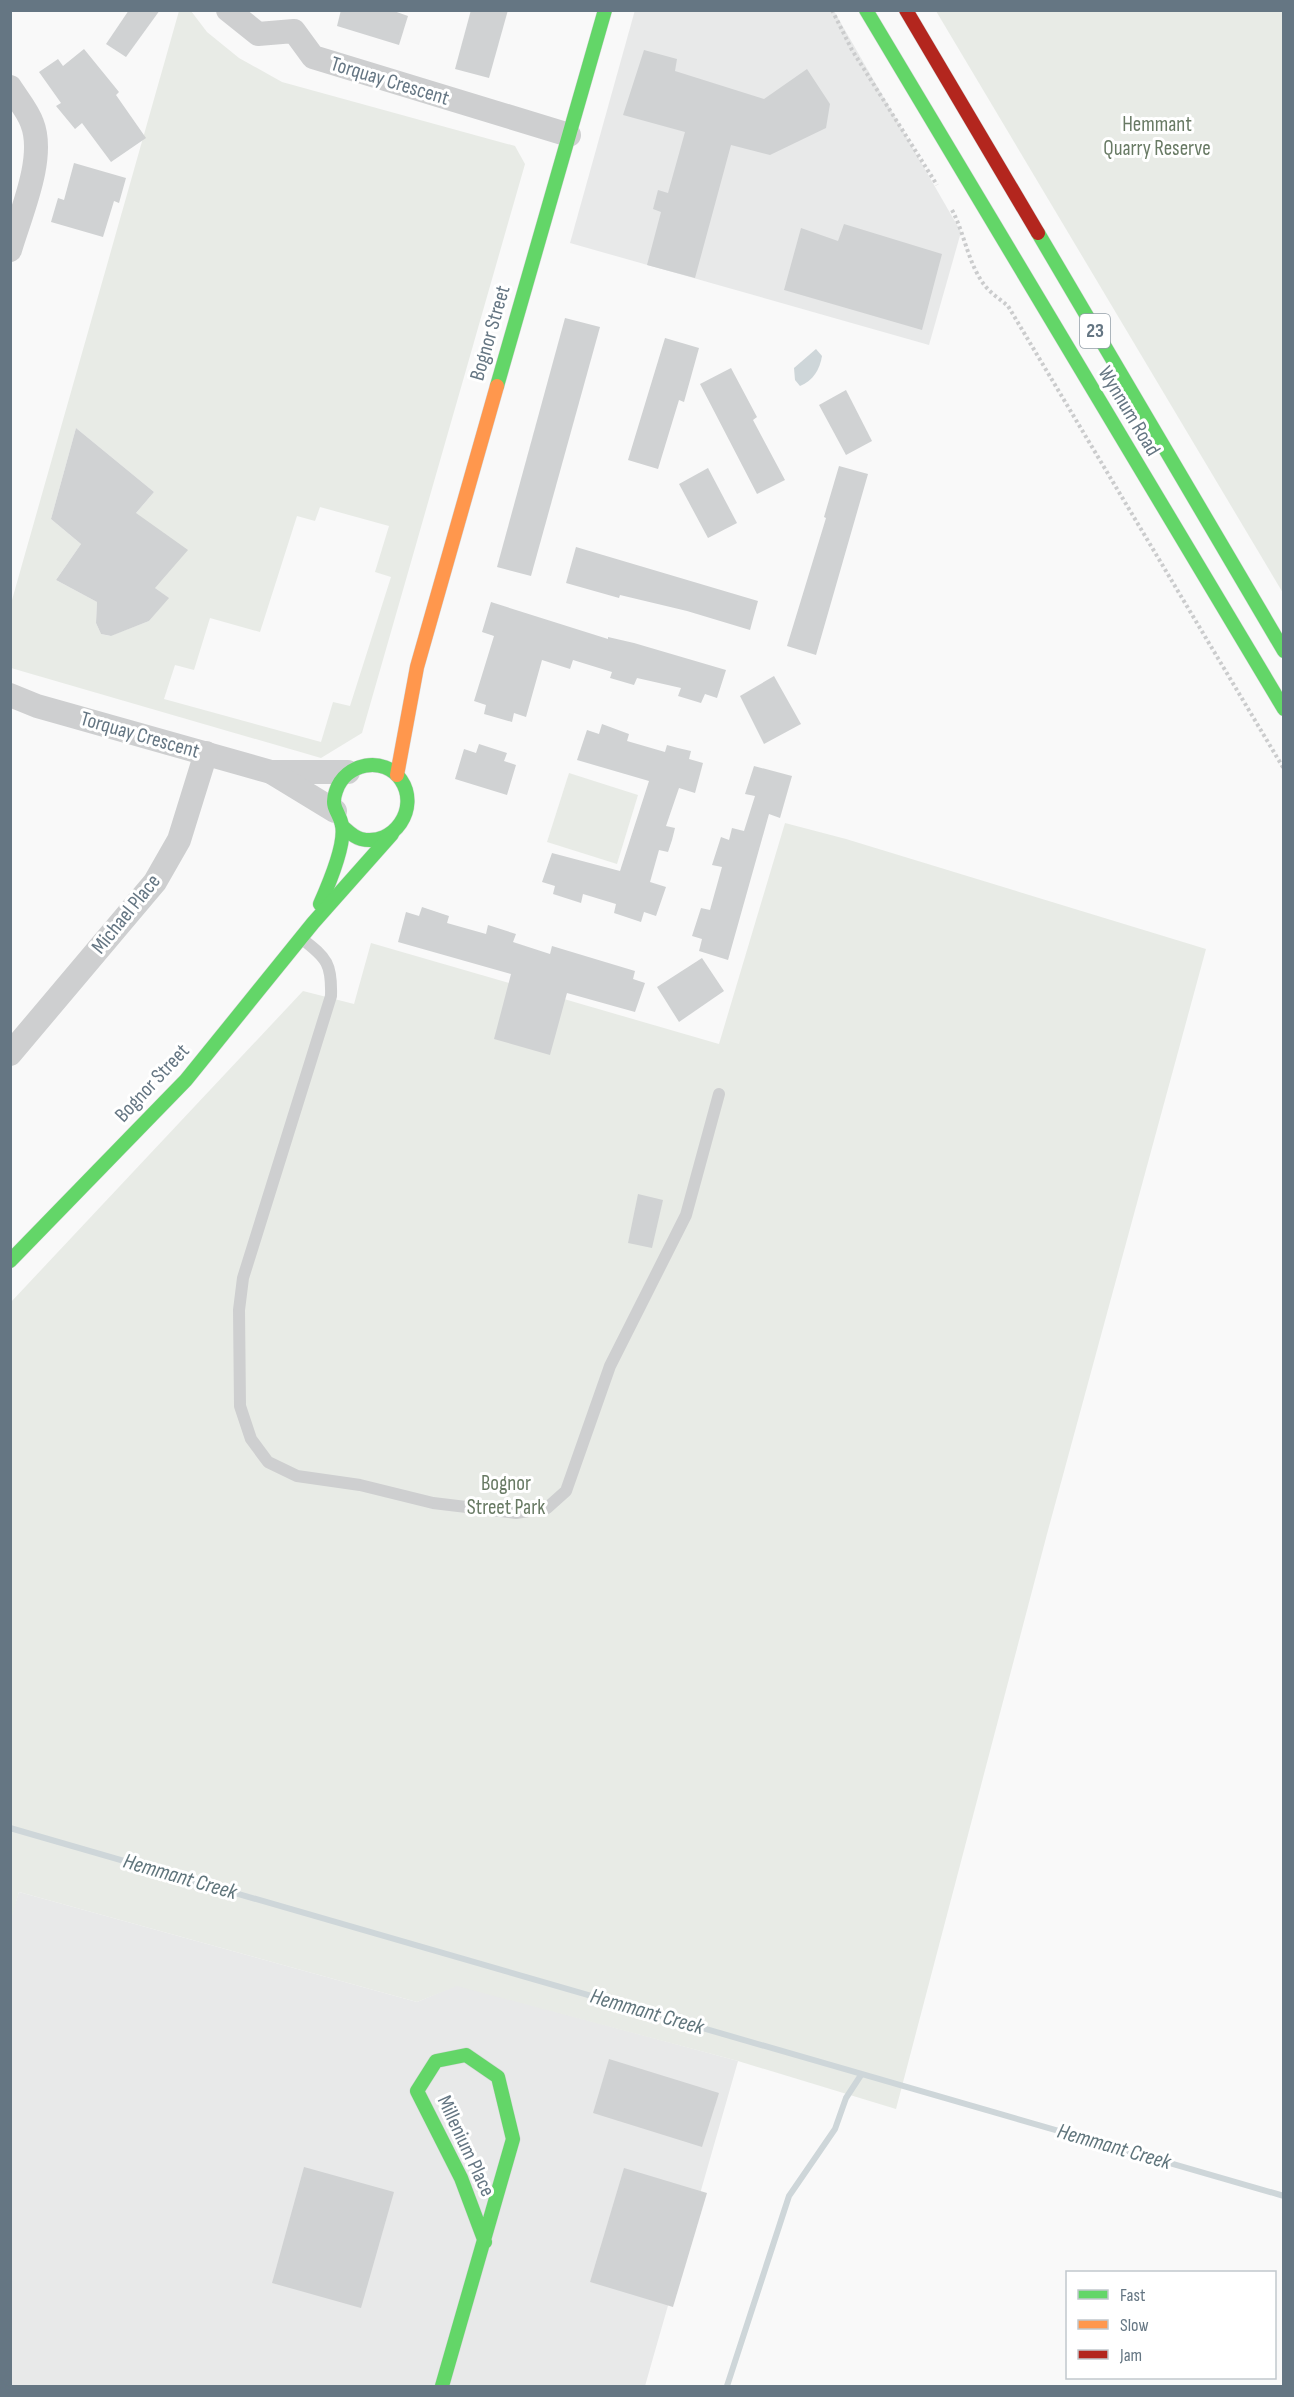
<svg xmlns="http://www.w3.org/2000/svg" width="1294" height="2397" font-family="'Sofia Sans Condensed',sans-serif">
<style>
.built{fill:#e8e9e9}
.green{fill:#e8ebe6;fill-rule:evenodd}
.water{fill:#ced6d9}
.lines{fill:none;stroke-linecap:round;stroke-linejoin:round}
.stream{stroke:#ced6d9;stroke-width:6}
.building{fill:#d0d2d3}
.fast-casing{stroke:#d5d6d7;stroke-width:15}
.slow-casing{stroke:#d5d6d7;stroke-width:15}
.jam-casing{stroke:#d5d6d7;stroke-width:15}
.path{stroke:#cbcccd;stroke-width:4;stroke-dasharray:3 3;stroke-linecap:butt}
.lane{stroke:#cecfd0;stroke-width:12}
.street{stroke:#cecfd0;stroke-width:24}
.fast{stroke:#63d668;stroke-width:14}
.slow{stroke:#ff974d;stroke-width:14}
.jam{stroke:#b3261e;stroke-width:14}
.labels{text-anchor:middle;dominant-baseline:central;stroke-width:6;stroke-linejoin:round;paint-order:stroke}
.shield{fill:#fff;stroke:#939fa8;stroke-width:1.5}
.shield-label{font-size:20px;font-weight:bold;fill:#657683}
.street-label{font-size:21px;fill:#657683;stroke:#fff}
.park-label{font-size:21px;fill:#687a64;stroke:#fff}
.water-label{font-size:22px;font-style:italic;fill:#60757c;stroke:#fff}
</style>
<rect width="100%" height="100%" fill="#f9f9f9"/>
<g class="built">
<path d="M635 10 834 11 961 232 929 345 570 243Z"/>
<path d="M19 1892 417 2002 457 1985 738 2061 645 2386H11L10 1920Z"/>
</g>
<g class="green">
<path d="M179 11H191L207 32 239 58 282 82 515 146 525 164 362 733 321 758 11 668 10 607ZM76 428 154 492 136 513 155 588 168 598 149 621 110 636 101 634 96 623 97 602 56 580 81 544 51 519ZM320 507 389 526 375 572 391 577 350 706 333 702 321 742 164 699 175 665 194 670 210 618 260 632 297 516 315 521Z"/>
<path d="M936 11H1283V593Z"/>
<path d="M569 773 638 795 617 864 547 842Z"/>
<path d="M785 823 846 839 1206 949 1047 1534 896 2109 738 2061 457 1986 417 2002 19 1892 11 1920V1302L303 991 354 1004 371 943 719 1044Z"/>
</g>
<path class="water" d="M816 349 822 356C820 369 813 381 800 386L795 380 794 368Z"/>
<g class="lines">
<g class="stream">
<path d="M10 1828 1284 2196"/>
<path d="M727 2386 789 2196 835 2129 846 2098 861 2075"/>
</g>
</g>
<g class="building">
<path d="M129 10H160L126 57 106 44Z"/>
<path d="M341 10H391L408 16 399 45 337 26Z"/>
<path d="M471 10H508L489 78 455 69Z"/>
<path d="M84 49 119 92 116 95 146 138 111 162 82 123 75 129 56 106 61 103 39 72 58 59 63 66Z"/>
<path d="M644 50 677 59 675 71 764 99 807 69 830 104 826 128 770 155 731 145 695 278 647 265 661 212 653 209 658 190 668 193 685 132 623 115Z"/>
<path d="M74 163 126 178 119 203 114 201 103 237 51 222 58 198 64 200Z"/>
<path d="M844 224 942 254 922 330 784 290 801 228 838 241Z"/>
<path d="M565 318 600 327 531 576 497 567Z"/>
<path d="M665 338 699 348 684 402 679 400 658 469 628 460Z"/>
<path d="M731 368 757 417 753 420 785 480 757 494 700 384Z"/>
<path d="M846 390 872 441 846 455 819 405Z"/>
<path d="M76 428 154 492 136 513 188 550 155 588 169 598 149 621 111 636 101 634 96 623 97 602 56 580 81 544 51 519Z"/>
<path d="M839 466 868 474 816 655 787 646 826 518 824 517Z"/>
<path d="M708 468 737 523 708 538 679 484Z"/>
<path d="M576 547 758 601 750 630 687 611 620 595 619 598 566 583Z"/>
<path d="M491 602 608 639V637L634 643 726 670 717 698 705 694 701 703 678 696 681 688 637 678 634 685 610 678 612 672 573 660 570 669 542 660 526 717 514 713 512 722 484 714 486 705 474 701 494 636 482 632Z"/>
<path d="M774 676 801 724 764 744 740 696Z"/>
<path d="M602 724 629 734 627 741 665 752 667 745 678 748 691 751 689 759 703 763 695 793 679 788 666 826 675 828 672 840 668 852 659 850 650 882 666 887 656 916 644 912 641 922 614 913 616 904 583 894 581 903 553 894 555 886 542 882 552 853 620 871 649 781 577 760 587 730 599 734Z"/>
<path d="M479 744 507 753 504 761 516 765 507 795 455 779 464 749 476 753Z"/>
<path d="M754 766 792 776 780 818 769 814 728 960 699 951 702 939 692 936 701 908 710 910 722 867 712 865 721 837 729 840 732 828 744 831 755 796 745 794Z"/>
<path d="M422 907 449 916 447 923 486 934 488 925 516 934 513 942 550 954 552 946 635 971 633 979 645 983 635 1012 567 993 550 1055 494 1039 511 974 398 942 406 912 419 916Z"/>
<path d="M702 958 724 991 679 1022 657 987Z"/>
<path d="M638 1194 663 1200 652 1248 628 1243Z"/>
<path d="M609 2059 719 2093 702 2147 593 2113Z"/>
<path d="M304 2167 394 2192 361 2308 272 2283Z"/>
<path d="M624 2168 707 2193 673 2307 590 2282Z"/>
</g>
<g class="lines">
<g class="fast-casing">
<g id="fast">
<path d="M866 10 1284 709"/>
<path d="M1038 233 1284 651"/>
<path d="M497 386 605 10"/>
<path d="M320 904C328 886 346 844 342 825 339 811 330 808 336 791 345 763 384 755 401 780 420 808 394 847 361 839 353 837 348 831 342 826"/>
<path d="M10 1261 186 1080 313 923 392 834"/>
<path d="M442 2386 513 2139 498 2077 466 2055 436 2061 417 2091 461 2178 485 2242"/>
</g>
</g>
<g class="slow-casing">
<path id="slow" d="M397 775 417 667 497 386"/>
</g>
<g class="jam-casing">
<path id="jam" d="M906 10 1038 233"/>
</g>
<g class="path">
<path d="M832 10 852 50 937 185"/>
<path d="M952 210C965 234 968 265 986 287 992 294 1001 300 1008 306L1284 769"/>
</g>
<path class="lane" d="M302 939C327 958 332 964 331 996L243 1278 239 1310 240 1406 251 1439 268 1462 297 1476 360 1485 433 1503 516 1513 547 1508 566 1491 610 1366 686 1215 719 1094"/>
<g class="street">
<path d="M228 10 258 34 294 31 313 57 569 135"/>
<path d="M10 87C17 98 28 111 32 123 46 158 20 215 10 250"/>
<path d="M10 695 37 706 271 772H348"/>
<path d="M271 772 335 811"/>
<path d="M10 1054 155 882 179 840 206 753"/>
</g>
<use href="#fast" class="fast"/>
<use href="#slow" class="slow"/>
<use href="#jam" class="jam"/>
</g>
<g class="labels">
<rect class="shield" x="1080" y="314" width="30" height="34" rx="4.5"/>
<g class="shield-label">
<text x="1095" y="331">23</text>
</g>
<g class="street-label">
<text transform="translate(390 81) rotate(17)">Torquay Crescent</text>
<text transform="translate(490 333) rotate(-74)">Bognor Street</text>
<text transform="translate(1129 411) rotate(59)">Wynnum Road</text>
<text transform="translate(140 735) rotate(16)">Torquay Crescent</text>
<text transform="translate(126 914) rotate(-51)">Michael Place</text>
<text transform="translate(152 1083) rotate(-47)">Bognor Street</text>
<text transform="translate(466 2146) rotate(65)">Millenium Place</text>
</g>
<g class="park-label">
<text x="1157" y="124">Hemmant<tspan x="1157" dy="24">Quarry Reserve</tspan></text>
<text x="506" y="1483">Bognor<tspan x="506" dy="24">Street Park</tspan></text>
</g>
<g class="water-label">
<text transform="translate(180 1877) rotate(16)">Hemmant Creek</text>
<text transform="translate(647 2012) rotate(16)">Hemmant Creek</text>
<text transform="translate(1114 2147) rotate(16)">Hemmant Creek</text>
</g>
</g>
<rect width="1294" height="2397" fill="none" stroke="#657683" stroke-width="24"/>
<rect x="1066" y="2271" width="210" height="108" fill="#ffffff" stroke="#c1c8cd" stroke-width="1.5"/>
<rect x="1078" y="2290" width="30" height="9" fill="#63d668" stroke="#c1c8cd" stroke-width="1.5"/>
<text x="1120" y="2301" font-size="18" fill="#657683">Fast</text>
<rect x="1078" y="2320" width="30" height="9" fill="#ff974d" stroke="#c1c8cd" stroke-width="1.5"/>
<text x="1120" y="2331" font-size="18" fill="#657683">Slow</text>
<rect x="1078" y="2350" width="30" height="9" fill="#b3261e" stroke="#c1c8cd" stroke-width="1.5"/>
<text x="1120" y="2361" font-size="18" fill="#657683">Jam</text>
</svg>
